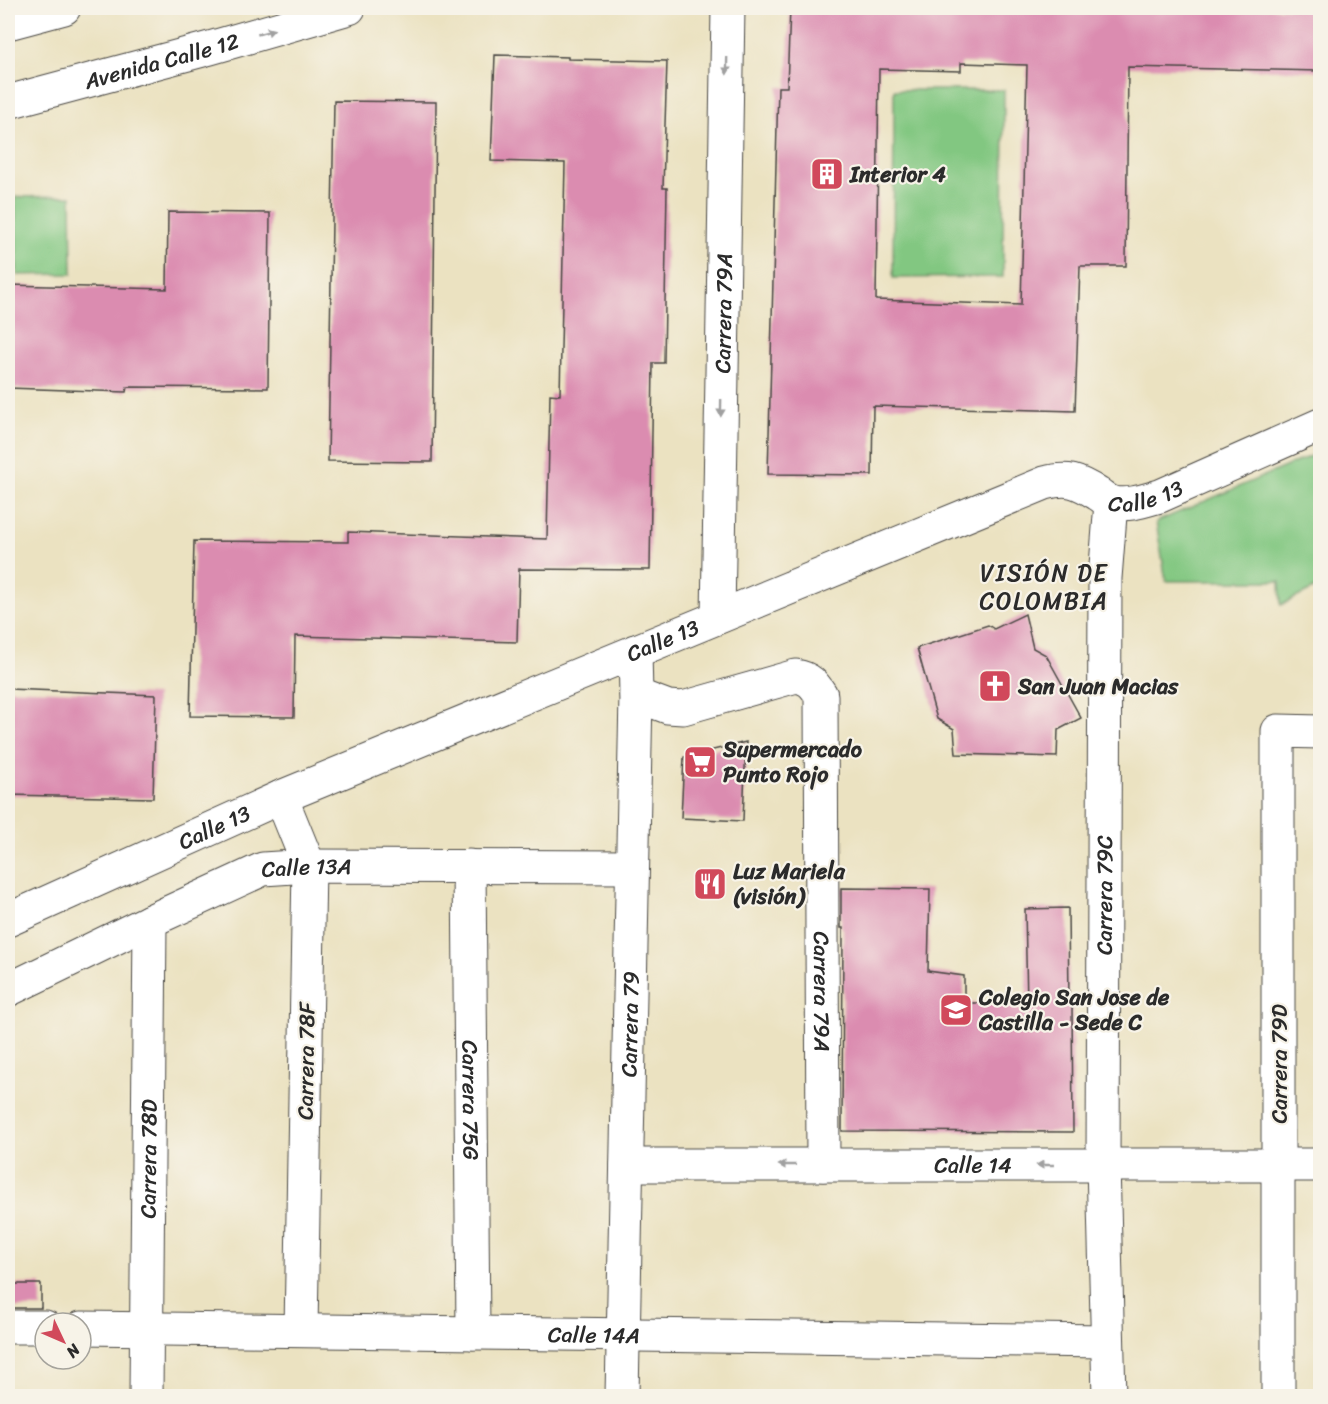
<svg xmlns="http://www.w3.org/2000/svg" width="1328" height="1404" font-family="Sriracha,sans-serif">
<style>
.green{fill:#82c781;stroke:#567956;stroke-width:1.5}
.building{fill:#db8cb0;fill-rule:evenodd}
.lines{fill:none;stroke-linecap:round;stroke-linejoin:round}
.minor-casing{stroke:#484642;stroke-width:35}
.major-casing{stroke:#484642;stroke-width:35}
.minor{stroke:#fff;stroke-width:33}
.major{stroke:#fff;stroke-width:33}
.oneway{fill:#a0a0a0}
.labels{text-anchor:middle;dominant-baseline:central;stroke-width:4.5;stroke-linejoin:round;paint-order:stroke}
.street-label{font-size:22px;fill:#2b2b2b;stroke:#f7f3e8}
.poi-label{font-size:22px;font-weight:bold;fill:#2b2b2b;stroke:#f7f3e8;text-anchor:start}
.neighbourhood-label{font-size:24px;letter-spacing:1.5px;fill:#2b2b2b;stroke:#f7f3e8}
</style>
<rect width="100%" height="100%" fill="#f7f3e8"/>
<filter id="ink" filterUnits="userSpaceOnUse"><feTurbulence type="fractalNoise" baseFrequency=".0167" numOctaves="2"/><feDisplacementMap in="SourceGraphic" scale="12" xChannelSelector="R" yChannelSelector="G"/><feConvolveMatrix kernelMatrix="1 2 1 2 8 2 1 2 1" color-interpolation-filters="sRGB"/></filter>
<filter id="wash" filterUnits="userSpaceOnUse"><feTurbulence type="fractalNoise" baseFrequency=".008" numOctaves="4" result="noise"/><feDisplacementMap in="SourceGraphic" scale="24" xChannelSelector="R" yChannelSelector="G"/><feGaussianBlur stdDeviation="1.35" result="paint"/><feColorMatrix in="noise" values="0 0 0 0 0 0 0 0 0 0 0 0 0 0 0 0 0 1.4 0 .05"/><feComposite in="paint" operator="in"/></filter>
<g filter="url(#wash)">
<rect width="100%" height="100%" fill="#ebe2c1"/>
<g class="green">
<path d="M894 90H1004L1003 277 893 278Z"/>
<path d="M71 196 72 274 17 275 15 197Z"/>
<path d="M1320 452V586L1281 605 1280 581H1166L1156 522Z"/>
</g>
<g id="blocks">
<g class="building">
<path d="M790 8H1320V71L1128 67 1126 266H1080L1075 411 873 406 872 475 768 474 778 87H787ZM961 63 1027 65 1021 305 876 300 879 69 961 71Z"/>
<path d="M495 55 568 57V59L667 61 663 188H667L664 363H653L650 570 519 569 517 642 295 636 294 717 190 716 194 541 348 542V532L547 539 550 394 560 395 565 163 491 161Z"/>
<path d="M334 101 436 102 432 462 328 461Z"/>
<path d="M168 212 270 213 268 388 127 387 126 392 8 388V285L167 289Z"/>
<path d="M1025 614 1033 648 1046 655 1081 718 1058 730 1057 757 956 754 954 729 937 719 917 648 988 625 994 629Z"/>
<path d="M8 689 156 695 153 798 8 795Z"/>
<path d="M746 742 743 821 681 818 684 757Z"/>
<path d="M841 888 930 889 928 971 964 976V1003H1027L1025 909 1068 908 1069 1003H1072L1073 1132 842 1131 843 928H841Z"/>
<rect x="8" y="1284" width="33" height="24"/>
</g>
</g>
</g>
<g filter="url(#ink)">
<use href="#blocks" fill-opacity="0" stroke="#484642" stroke-width="1.5"/>
<g class="lines">
<g class="minor-casing">
<g id="minor">
<path id="s1" d="M718 617 728 8"/>
<path id="s2" d="M636 695 668 707 683 708 796 676C809 678 814 684 821 695L823 1165"/>
<path d="M281 797 309 866 301 1330"/>
<path id="s3" d="M469 866 473 1333"/>
<path id="s4" d="M8 920 281 797 1045 483C1068 477 1078 481 1098 494 1103 497 1108 502 1114 503 1130 506 1145 500 1160 496L1320 425"/>
<path id="s5" d="M8 990 150 921 263 869 309 866 632 867"/>
<path id="s6" d="M627 1165H1320"/>
<path d="M8 1327H45"/>
<path id="s7" d="M81 1328 1107 1341"/>
<path id="s8" d="M146 1396 150 921"/>
<path id="s9" d="M622 1396 636 695 635 651"/>
<path id="s10" d="M1109 1396 1103 1164 1105 578 1111 503"/>
<path d="M1278 1396V731L1320 732"/>
</g>
</g>
<g class="major-casing">
<g id="major">
<path d="M8 23 64 8"/>
<path id="s11" d="M8 102 210 48 349 8"/>
</g>
</g>
<use href="#minor" class="minor"/>
<use href="#major" class="major"/>
</g>
<defs><path id="oneway-solid" d="M-6-.8H1V-3.2L6.5 0L1 3.2V.8H-6Z" transform="scale(1.5)"/></defs>
<g class="oneway">
<use href="#oneway-solid" transform="translate(266 32) rotate(-16)"/>
<use href="#oneway-solid" transform="translate(727 66) rotate(91)"/>
<use href="#oneway-solid" transform="translate(721 408) rotate(91)"/>
<use href="#oneway-solid" transform="translate(787 1165) rotate(-180)"/>
<use href="#oneway-solid" transform="translate(1045 1165) rotate(180)"/>
</g>
</g>
<defs>
<g id="building-square" transform="scale(1.725)"><rect x="-9" y="-9" width="18" height="18" rx="4" fill="#d1495b" stroke="#f7f3e8"/><path d="M-4-6H4V6H1V3H-1V6H-4ZM-2.5-4.3h1.7v1.8h-1.7ZM.8-4.3h1.7v1.8H.8ZM-2.5-1h1.7V.8h-1.7ZM.8-1h1.7V.8H.8Z" fill="#fff"/></g>
<g id="church-square" transform="scale(1.725)"><rect x="-9" y="-9" width="18" height="18" rx="4" fill="#d1495b" stroke="#f7f3e8"/><path d="M-1.2-6h2.4v3.5h3.3v2.4h-3.3V6h-2.4V-.1h-3.3v-2.4h3.3Z" fill="#fff"/></g>
<g id="supermarket-square" transform="scale(1.725)"><rect x="-9" y="-9" width="18" height="18" rx="4" fill="#d1495b" stroke="#f7f3e8"/><path d="M-6-5.5h2.5l.6 2H6L4.5 2H-2.5L-4.4-4H-6ZM-1.5 3.2a1.3 1.3 0 1 0 .1 0ZM3 3.2a1.3 1.3 0 1 0 .1 0Z" fill="#fff"/></g>
<g id="restaurant-square" transform="scale(1.725)"><rect x="-9" y="-9" width="18" height="18" rx="4" fill="#d1495b" stroke="#f7f3e8"/><path d="M-5-6h1v4h1v-4h1v4h1v-4h1v5L-1.5 .5V6h-2V.5L-5-1ZM5-6V6H3V1.5H1.5Q1.5-4 5-6Z" fill="#fff"/></g>
<g id="school-square" transform="scale(1.725)"><rect x="-9" y="-9" width="18" height="18" rx="4" fill="#d1495b" stroke="#f7f3e8"/><path d="M0-5L7-2L0 1L-7-2ZM-4 1L0 2.5L4 1V4Q0 6-4 4Z" fill="#fff"/></g>
</defs>
<g fill-rule="evenodd">
<use href="#building-square" x="827" y="174"/>
<use href="#church-square" x="995" y="686"/>
<use href="#supermarket-square" x="700" y="762"/>
<use href="#restaurant-square" x="710" y="884"/>
<use href="#school-square" x="956" y="1010"/>
</g>
<g class="labels">
<g class="street-label">
<text stroke="none"><textPath href="#s11" startOffset="159">Avenida Calle 12</textPath></text>
<text stroke="none"><textPath href="#s1" startOffset="304">Carrera 79A</textPath></text>
<text stroke="none"><textPath href="#s4" startOffset="1233">Calle 13</textPath></text>
<text stroke="none"><textPath href="#s4" startOffset="712">Calle 13</textPath></text>
<text stroke="none"><textPath href="#s4" startOffset="226">Calle 13</textPath></text>
<text stroke="none"><textPath href="#s5" startOffset="326">Calle 13A</textPath></text>
<text stroke="none"><textPath href="#s10" startOffset="501">Carrera 79C</textPath></text>
<text stroke="none"><textPath href="#s2" startOffset="496">Carrera 79A</textPath></text>
<text stroke="none"><textPath href="#s9" startOffset="372">Carrera 79</textPath></text>
<text transform="translate(306 1061) rotate(-89)">Carrera 78F</text>
<text transform="translate(1279 1064) rotate(-90)">Carrera 79D</text>
<text stroke="none"><textPath href="#s3" startOffset="234">Carrera 75G</textPath></text>
<text stroke="none"><textPath href="#s8" startOffset="237">Carrera 78D</textPath></text>
<text stroke="none"><textPath href="#s6" startOffset="346">Calle 14</textPath></text>
<text stroke="none"><textPath href="#s7" startOffset="513">Calle 14A</textPath></text>
</g>
<g class="poi-label">
<text x="850" y="174">Interior 4</text>
<text x="1018" y="686">San Juan Macias</text>
<text x="723" y="749">Supermercado<tspan x="723" dy="25">Punto Rojo</tspan></text>
<text x="733" y="871">Luz Mariela<tspan x="733" dy="25">(visión)</tspan></text>
<text x="979" y="997">Colegio San Jose de<tspan x="979" dy="25">Castilla - Sede C</tspan></text>
</g>
<g class="neighbourhood-label">
<text x="1044" y="573">VISIÓN DE<tspan x="1044" dy="28">COLOMBIA</tspan></text>
</g>
</g>
<rect width="1328" height="1404" fill="none" stroke="#f7f3e8" stroke-width="30"/>
<g transform="translate(63 1341) rotate(134)"><circle r="28" fill="#f7f3e8" stroke="#a5a39c" stroke-width="1.5"/>
<path d="M0-4.5L10 22L0 15L-10 22Z" fill="#d1495b"/>
<text y="-9" font-size="16" font-weight="bold" text-anchor="middle" fill="#2b2b2b">N</text>
</g>
</svg>
